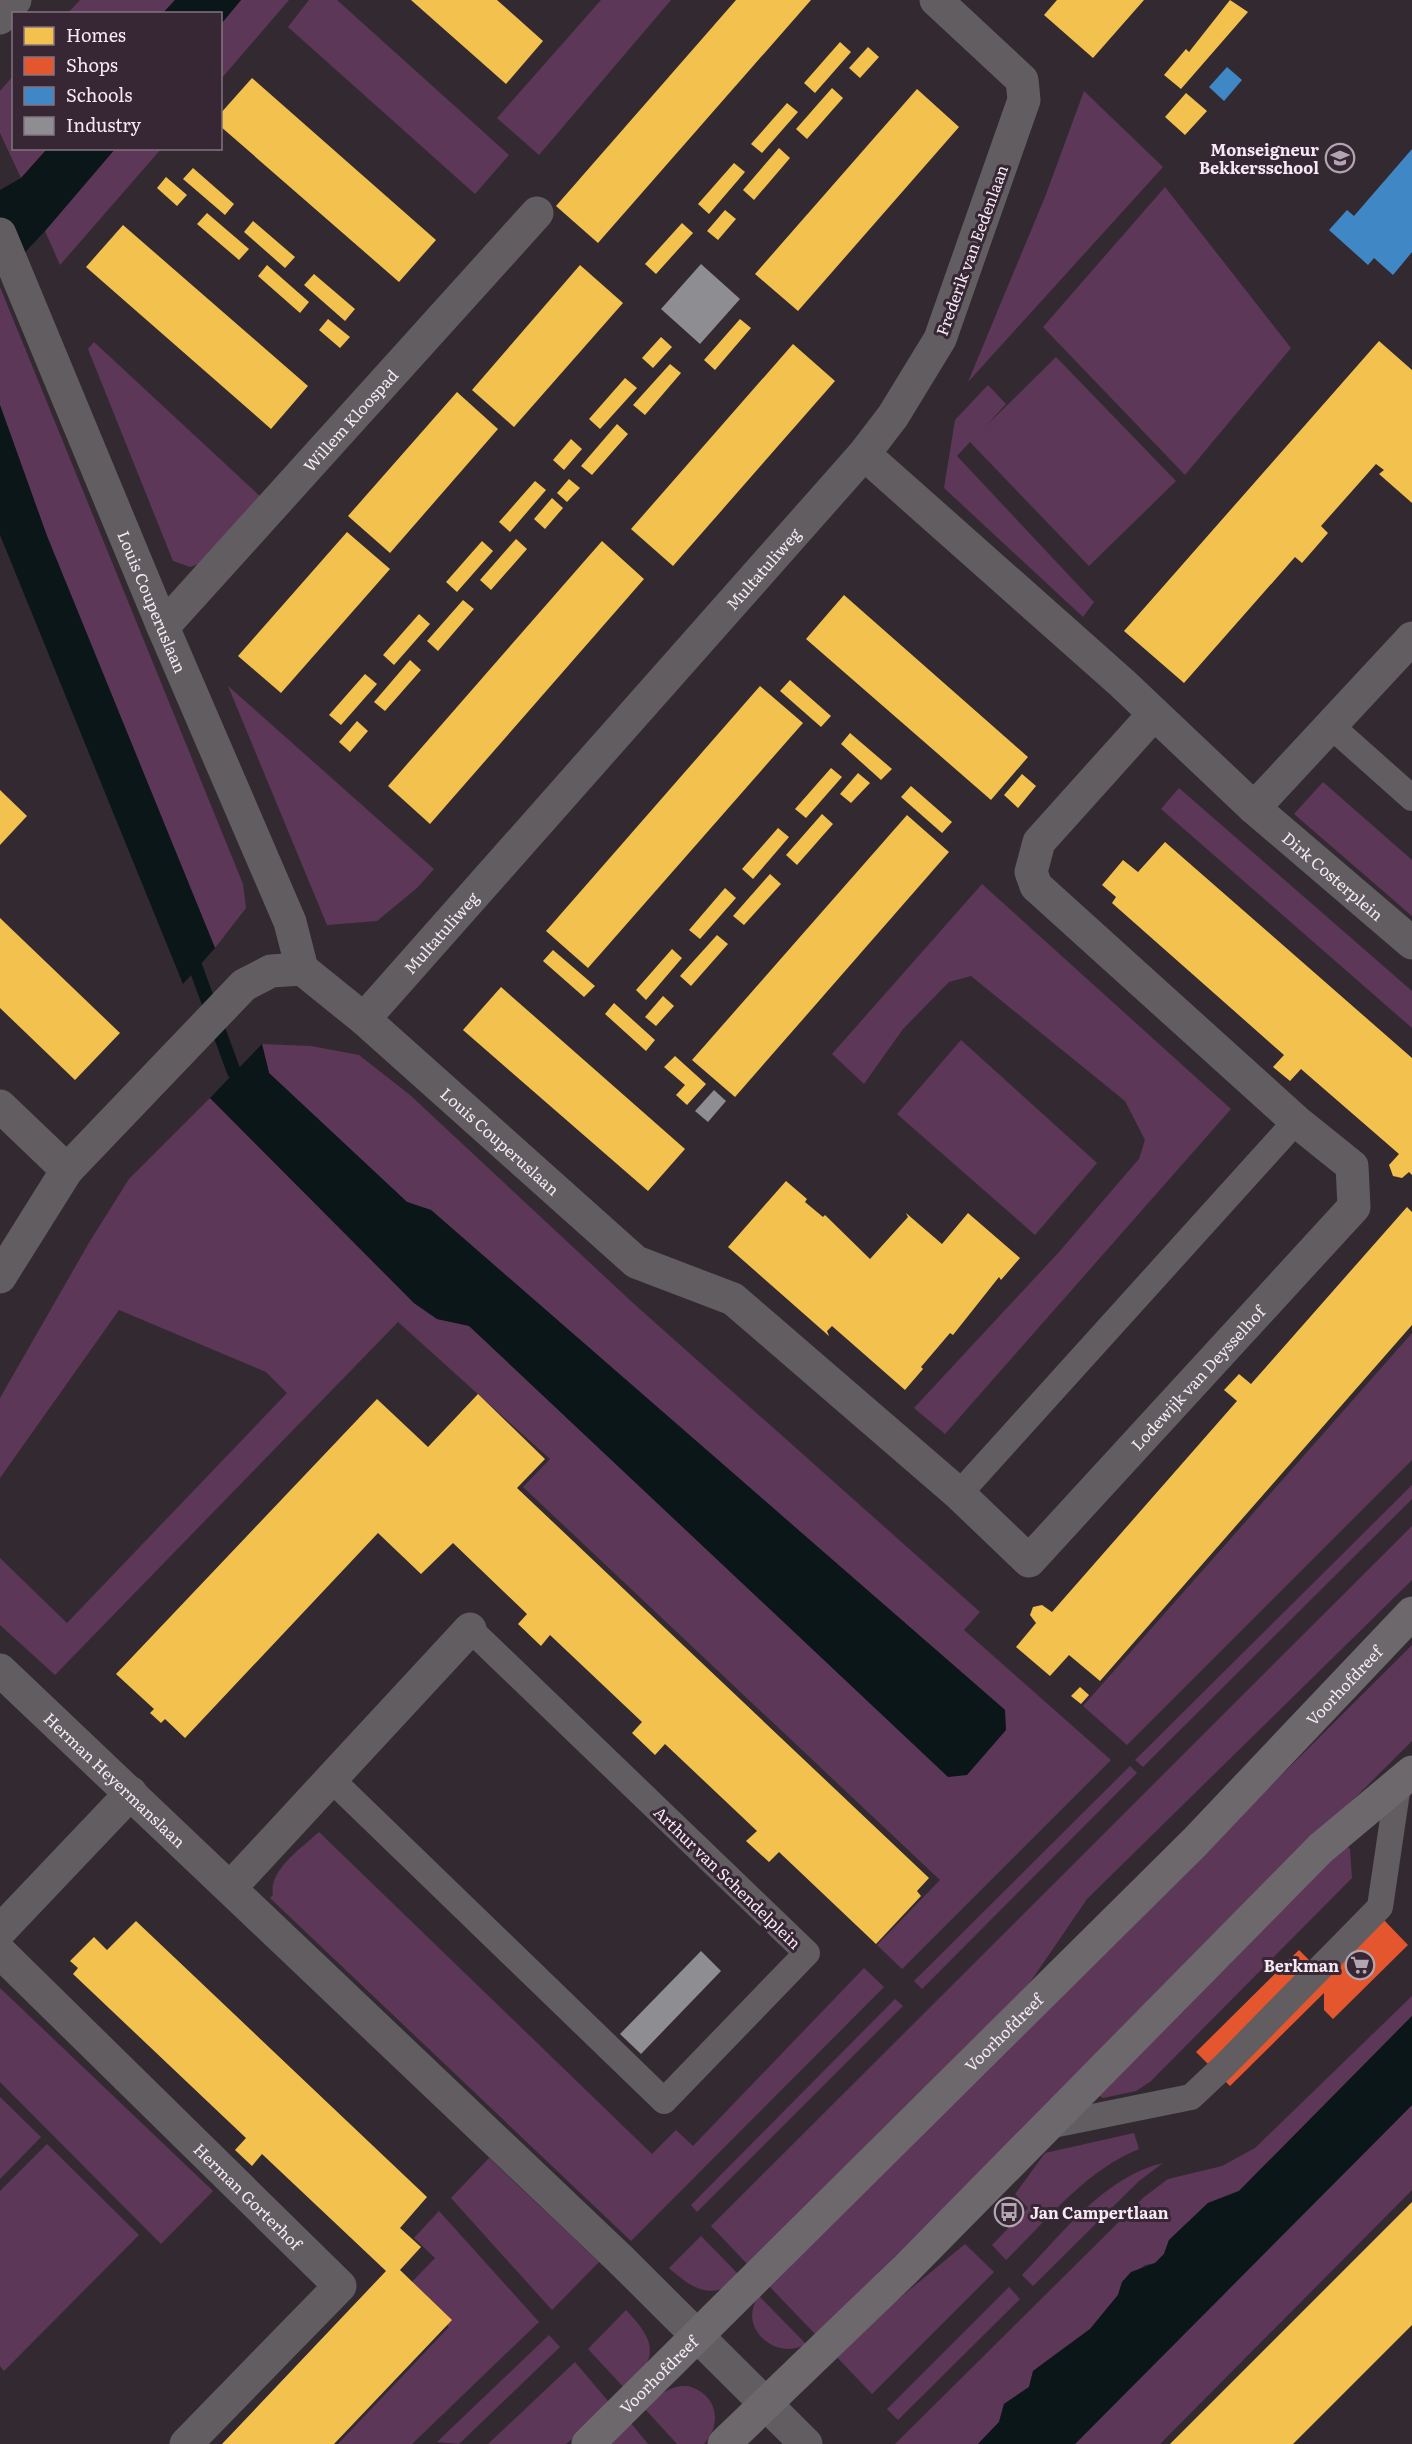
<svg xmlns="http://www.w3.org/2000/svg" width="1412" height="2444" font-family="Literata,serif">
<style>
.green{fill:#5d3757}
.water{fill:#0a1617}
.homes{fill:#f2c14e}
.shops{fill:#e4572e}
.schools{fill:#3f88c5}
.industry{fill:#8d8d92}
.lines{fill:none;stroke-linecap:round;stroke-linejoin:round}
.stream{stroke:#0a1617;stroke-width:14}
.lane{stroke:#615d60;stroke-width:26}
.street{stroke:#615d60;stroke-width:33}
.secondary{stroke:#6c686c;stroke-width:33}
.labels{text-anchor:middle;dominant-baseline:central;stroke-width:6;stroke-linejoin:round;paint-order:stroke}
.poi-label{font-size:16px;font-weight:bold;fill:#f5e9f3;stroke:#372634;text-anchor:end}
.street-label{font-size:16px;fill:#f5e9f3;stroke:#372634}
</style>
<rect width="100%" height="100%" fill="#332a31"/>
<g class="green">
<path d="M80 0H175L163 13H68Z"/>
<path d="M241 0H289L221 79V24Z"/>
<path d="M309 0H337L509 155 475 194 288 27Z"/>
<path d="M601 0H671L539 155 497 118Z"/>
<path d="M13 76 14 148 47 149 21 178 0 133V91Z"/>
<path d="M1084 91 1163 167 968 382 1045 197Z"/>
<path d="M115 149H161L60 265 45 231Z"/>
<path d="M1165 187 1291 348 1185 475 1043 327Z"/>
<path d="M0 287 243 884 246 908 215 948 47 536 0 405Z"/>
<path d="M94 342 263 499 205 562 190 567 173 561 88 349Z"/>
<path d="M1056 357 1176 481 1089 566 970 442 957 456 1094 602 1083 617 944 488 955 420 988 385 1006 404 986 426Z"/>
<path d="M228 686 434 869 417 888 377 921 327 925Z"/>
<path d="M1323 782 1412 860V916L1294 814Z"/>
<path d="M1179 788 1412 991V1028L1161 809Z"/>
<path d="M982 884 1231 1109 945 1434 914 1408 1059 1252 1139 1159 1145 1140 1125 1101 971 976 949 982 903 1029 864 1084 832 1054Z"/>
<path d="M961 1040 1097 1163 1035 1235 897 1114Z"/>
<path d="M262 1044 311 1046 359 1055 410 1095 633 1303 980 1612 964 1630 1111 1760 902 1969 877 1945 940 1880 523 1487 550 1459 398 1322 55 1675 0 1625V1558L67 1623 287 1393 266 1372 119 1310 0 1478V1398L90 1241 129 1179 210 1098 414 1303 437 1319 468 1325 1005 1710 431 1210 407 1202 269 1073Z"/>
<path d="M1412 1333V1460L1127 1745 1083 1706Z"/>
<path d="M1412 1485V1499L1143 1767 1135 1760Z"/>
<path d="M1412 1526V1580L1087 1899 1009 2013 752 2269 711 2226Z"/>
<path d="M1412 1645V1741L816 2335 769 2286Z"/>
<path d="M1130 1766 1137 1773 922 1989 914 1981Z"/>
<path d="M319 1832 652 2154 676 2130 693 2146 864 1968 884 1987 631 2241 270 1898 273 1895C268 1870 302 1848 319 1832Z"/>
<path d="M1346 1845 1350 1849 1352 1878 1150 2082 1136 2091 1103 2098 1098 2095Z"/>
<path d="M0 1988 213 2191 161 2244 0 2082Z"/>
<path d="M1412 1996V2016L1239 2191 1208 2203 1169 2240 1164 2254 1155 2263 1145 2265 1122 2282 1118 2295 1090 2329 1033 2371 1029 2387 1004 2404 999 2422 978 2444H895L1144 2197 1168 2179 1222 2166 1255 2148Z"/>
<path d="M895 1999 903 2006 697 2212 691 2205Z"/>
<path d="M0 2097 41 2137 0 2179Z"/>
<path d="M1412 2105V2190L1160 2444H1075Z"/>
<path d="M1134 2133 1139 2149C1085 2171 1047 2220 1006 2260L992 2245 1028 2208 1015 2194 1045 2153Z"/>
<path d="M47 2144 139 2235 4 2371 0 2366V2191Z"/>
<path d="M489 2158 599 2262 552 2310 451 2198Z"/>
<path d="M1163 2163 1139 2181 1033 2286 1022 2275C1063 2233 1104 2177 1163 2163Z"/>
<path d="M439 2211 539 2322 412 2444H338L449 2327 408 2286 435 2258 414 2238Z"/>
<path d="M701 2236 743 2279C711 2299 696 2292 669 2268Z"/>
<path d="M965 2244 994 2272 872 2394 833 2353Z"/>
<path d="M1009 2287 1020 2299 898 2420 887 2409Z"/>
<path d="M759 2296 806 2344C776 2362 736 2327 759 2296Z"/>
<path d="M626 2310C659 2345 656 2356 628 2392L588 2349Z"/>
<path d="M549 2335 560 2347 459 2444 437 2442Z"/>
<path d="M575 2362 613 2407 566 2444H488Z"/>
<path d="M688 2386C717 2394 723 2423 704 2444H677L645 2409C658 2396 669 2385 688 2386Z"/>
<path d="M630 2422 648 2444H607Z"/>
</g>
<g class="water">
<path d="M175 0H241L221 24 220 14 163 13Z"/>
<path d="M47 149H115L45 231 0 279V190L21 178Z"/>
<path d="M0 405 47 536 215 948 183 984 0 535Z"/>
<path d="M262 1044 269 1073 407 1202 431 1210 1005 1710 1006 1730 967 1775 948 1777 469 1326 437 1319 414 1303 210 1098Z"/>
<path d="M1412 2016V2105L1075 2444H978L999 2422 1004 2404 1029 2387 1033 2371 1090 2329 1118 2295 1122 2282 1131 2272 1155 2263 1164 2254 1169 2240 1208 2203 1239 2191Z"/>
</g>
<g class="homes">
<path d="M411 0H497L543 41 506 84Z"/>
<path d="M736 0H811L598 243 556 206Z"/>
<path d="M1057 0H1144L1093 58 1044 15Z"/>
<path d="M1230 0 1248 12 1181 89 1164 75 1186 49 1189 52Z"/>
<path d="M840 42 851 52 815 93 804 83Z"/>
<path d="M868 47 879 57 860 78 849 68Z"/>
<path d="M252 78 436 240 399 282 220 126V114Z"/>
<path d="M832 88 843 98 807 139 796 129Z"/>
<path d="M917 89 959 127 798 311 755 274Z"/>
<path d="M1186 93 1207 111 1185 135 1165 117Z"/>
<path d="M787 103 798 112 762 153 751 144Z"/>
<path d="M779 148 790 158 754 200 743 190Z"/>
<path d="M734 163 745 172 709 214 698 204Z"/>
<path d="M193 168 234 204 225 215 183 179Z"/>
<path d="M166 177 187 195 177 206 157 188Z"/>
<path d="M725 210 736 219 718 240 707 231Z"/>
<path d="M207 213 249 249 239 260 197 224Z"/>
<path d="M253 221 295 257 285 268 244 232Z"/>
<path d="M682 223 693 233 656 274 645 264Z"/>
<path d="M123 225 308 386 271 429 86 267Z"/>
<path d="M267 265 309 302 300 313 258 276Z"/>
<path d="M580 265 623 303 514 427 472 390Z"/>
<path d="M314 274 355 309 345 321 304 285Z"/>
<path d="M328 319 350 337 340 348 319 330Z"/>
<path d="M740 319 751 328 715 370 704 360Z"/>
<path d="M661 337 672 347 653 368 642 358Z"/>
<path d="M1379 341 1412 370V503L1379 474 1384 470 1376 464 1321 526 1328 533 1302 563 1295 557 1184 683 1124 631Z"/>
<path d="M793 344 835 381 673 566 631 529Z"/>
<path d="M670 364 681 373 645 415 633 405Z"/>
<path d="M625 378 637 388 600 429 589 419Z"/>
<path d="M457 392 498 429 390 553 348 516Z"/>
<path d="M617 424 628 434 592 475 581 466Z"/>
<path d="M571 439 582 449 564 470 553 460Z"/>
<path d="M569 479 580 488 567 502 557 493Z"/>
<path d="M535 481 546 490 510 532 499 522Z"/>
<path d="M552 498 563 508 545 529 534 519Z"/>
<path d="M347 532 390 569 281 693 238 656Z"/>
<path d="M516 539 527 549 491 590 480 580Z"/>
<path d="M482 541 493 551 457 592 446 582Z"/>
<path d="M602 541 644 579 430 824 388 786Z"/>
<path d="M844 595 1028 757 991 800 806 639Z"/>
<path d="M463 600 474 609 438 651 427 641Z"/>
<path d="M419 614 430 624 394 665 383 655Z"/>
<path d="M410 660 421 670 385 711 374 702Z"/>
<path d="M365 674 377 684 341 725 329 715Z"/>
<path d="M790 680 831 716 821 727 780 691Z"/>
<path d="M760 686 803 723 588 968 546 931Z"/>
<path d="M357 721 368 731 350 752 339 742Z"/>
<path d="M850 733 892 769 881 780 841 744Z"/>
<path d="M831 768 842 777 806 818 795 809Z"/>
<path d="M858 773 870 783 851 803 840 794Z"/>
<path d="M1022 774 1036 786 1018 808 1004 795Z"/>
<path d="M911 786 952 822 942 833 901 797Z"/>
<path d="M0 790 27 816 0 845Z"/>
<path d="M822 814 833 824 797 865 786 855Z"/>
<path d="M907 815 949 852 735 1097 692 1060Z"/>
<path d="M778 828 789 837 753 879 742 869Z"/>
<path d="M1165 842 1412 1058V1175L1409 1172 1402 1178 1393 1176 1389 1165 1399 1154 1301 1069 1290 1081 1273 1067 1284 1055 1112 903 1116 897 1102 885 1123 860 1138 872Z"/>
<path d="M770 874 781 884 744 925 733 916Z"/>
<path d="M725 888 736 898 700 939 689 930Z"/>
<path d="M0 918 120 1033 75 1080 0 1008Z"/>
<path d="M717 935 728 944 691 986 680 976Z"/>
<path d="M672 949 682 958 646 1000 636 990Z"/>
<path d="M553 950 595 986 584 997 543 961Z"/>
<path d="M501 987 685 1149 648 1191 463 1030Z"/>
<path d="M663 996 674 1006 656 1026 645 1017Z"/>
<path d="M614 1003 655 1040 646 1051 605 1014Z"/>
<path d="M675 1056 706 1084 687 1105 676 1095 685 1085 664 1067Z"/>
<path d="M786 1181 807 1199 805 1202 823 1217 825 1215 870 1259 908 1217 906 1213 942 1244 968 1213 1020 1258 1001 1280 999 1277 953 1335 950 1333 921 1367 923 1369 905 1390 832 1326 827 1331 829 1336 728 1247Z"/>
<path d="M1407 1207 1412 1212V1325L1100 1681 1069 1655 1050 1676 1016 1647 1036 1623 1030 1615 1033 1607 1042 1605 1052 1612 1237 1401 1224 1390 1239 1374 1251 1384Z"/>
<path d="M478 1394 545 1459 517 1488 929 1878 917 1891 921 1896 876 1944 779 1852 769 1862 746 1841 757 1831 665 1744 655 1755 632 1733 642 1722 550 1635 541 1646 518 1624 527 1614 453 1543 421 1574 378 1533 185 1738 165 1719 161 1723 150 1713 154 1709 116 1674 377 1399 428 1447Z"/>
<path d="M1080 1687 1089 1695 1081 1704 1071 1696Z"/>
<path d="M136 1921 427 2197 400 2228 421 2247 400 2270 452 2320 334 2444H222L386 2271 262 2154 252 2166 235 2150 246 2138 73 1974 78 1968 70 1961 94 1937 107 1950Z"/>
<path d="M1412 2202V2325L1293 2444H1170Z"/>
</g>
<path class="shops" d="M1382 1918 1408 1945 1333 2019 1324 2010V1993L1230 2086 1196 2052 1299 1950 1324 1975Z"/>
<g class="schools">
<path d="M1227 67 1242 80 1224 101 1209 87Z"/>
<path d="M1412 149V252L1393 275 1374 258 1368 265 1329 230 1347 210 1354 216Z"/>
</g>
<g class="industry">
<path d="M701 264 740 299 700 344 661 309Z"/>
<path d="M714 1090 726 1101 708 1122 695 1111Z"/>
<path d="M701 1951 721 1971 641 2054 620 2034Z"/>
</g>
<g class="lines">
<path class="stream" d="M190 952 234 1072 247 1084"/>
<g class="lane">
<path d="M1330 725 1412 798"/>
<path d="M959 1494 1296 1121"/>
<path d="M331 1779 664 2101 807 1953 470 1629"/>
<path d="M1048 2126 1191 2097 1224 2066 1380 1907 1398 1785"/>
</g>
<g class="street">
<path id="s1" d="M936 0 1022 80 1024 100 940 339 893 416 864 454 1122 683 1254 808 1412 943"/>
<path d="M0 18 15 0"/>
<path id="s2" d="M0 234 163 627 290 922 302 969"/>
<path id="s3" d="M163 627 537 213"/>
<path d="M1254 808 1412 638"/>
<path id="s4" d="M364 1019 636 1262 733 1299 959 1494 1029 1561 1354 1207 1352 1166 1296 1121 1036 886 1031 872 1039 842 1154 714"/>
<path d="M0 1106 67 1170"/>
<path id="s5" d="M0 1277 67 1170 244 985 271 971 302 969 364 1019 864 454"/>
<path id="s6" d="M0 1670 620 2259 806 2444"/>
<path d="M231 1887 470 1629"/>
<path d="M0 1931 131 1793"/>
<path id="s7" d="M0 1952 340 2286 186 2444"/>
</g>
<g class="secondary">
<path id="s8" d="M588 2444 1195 1842 1412 1613"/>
<path d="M724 2444 905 2270 1321 1848 1412 1772"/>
</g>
</g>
<defs>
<g id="school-ring" transform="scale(1.5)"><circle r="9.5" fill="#372634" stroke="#b1a6af" stroke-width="1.5"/><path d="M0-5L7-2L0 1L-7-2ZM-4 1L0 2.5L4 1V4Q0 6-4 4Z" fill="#b1a6af"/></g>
<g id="supermarket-ring" transform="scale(1.5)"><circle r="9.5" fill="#372634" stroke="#b1a6af" stroke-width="1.5"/><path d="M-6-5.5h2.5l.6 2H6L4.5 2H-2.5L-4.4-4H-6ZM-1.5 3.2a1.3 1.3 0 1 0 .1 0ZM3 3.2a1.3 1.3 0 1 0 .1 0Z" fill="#b1a6af"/></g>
<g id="bus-ring" transform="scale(1.5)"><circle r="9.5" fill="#372634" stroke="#b1a6af" stroke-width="1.5"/><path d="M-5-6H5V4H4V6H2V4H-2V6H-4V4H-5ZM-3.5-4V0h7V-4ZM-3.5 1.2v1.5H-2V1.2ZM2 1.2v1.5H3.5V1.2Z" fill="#b1a6af"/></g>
</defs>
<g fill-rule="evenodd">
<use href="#school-ring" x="1340" y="158"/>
<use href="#supermarket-ring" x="1360" y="1965"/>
<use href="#bus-ring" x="1009" y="2212"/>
</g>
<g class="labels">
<g class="poi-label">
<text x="1319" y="149">Monseigneur<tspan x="1319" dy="18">Bekkersschool</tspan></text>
<text x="1339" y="1965">Berkman</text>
<text x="1030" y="2212" text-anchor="start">Jan Campertlaan</text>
</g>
<g class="street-label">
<text transform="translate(971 250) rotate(-70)">Frederik van Eedenlaan</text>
<text stroke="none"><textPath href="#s3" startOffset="279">Willem Kloospad</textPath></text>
<text stroke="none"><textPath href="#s5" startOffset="1125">Multatuliweg</textPath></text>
<text stroke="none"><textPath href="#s2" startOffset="398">Louis Couperuslaan</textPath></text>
<text stroke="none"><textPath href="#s1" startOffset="1160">Dirk Costerplein</textPath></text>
<text stroke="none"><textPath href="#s5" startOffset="639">Multatuliweg</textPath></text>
<text stroke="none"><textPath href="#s4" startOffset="183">Louis Couperuslaan</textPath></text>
<text stroke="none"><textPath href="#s4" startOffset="1113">Lodewijk van Deysselhof</textPath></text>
<text stroke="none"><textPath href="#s8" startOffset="1071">Voorhofdreef</textPath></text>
<text stroke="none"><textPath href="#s6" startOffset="159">Herman Heyermanslaan</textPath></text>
<text transform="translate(728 1877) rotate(44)">Arthur van Schendelplein</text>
<text stroke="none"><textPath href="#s8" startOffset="585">Voorhofdreef</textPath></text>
<text stroke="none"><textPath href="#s7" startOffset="348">Herman Gorterhof</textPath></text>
<text stroke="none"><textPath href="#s8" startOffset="99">Voorhofdreef</textPath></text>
</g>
</g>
<rect x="12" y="12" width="210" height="138" fill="#372634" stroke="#837480" stroke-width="1.5"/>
<rect x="24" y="27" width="30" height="18" fill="#f2c14e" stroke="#837480" stroke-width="1.5"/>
<text x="66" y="42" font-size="18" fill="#f5e9f3">Homes</text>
<rect x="24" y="57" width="30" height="18" fill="#e4572e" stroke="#837480" stroke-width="1.5"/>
<text x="66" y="72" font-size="18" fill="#f5e9f3">Shops</text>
<rect x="24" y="87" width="30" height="18" fill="#3f88c5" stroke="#837480" stroke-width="1.5"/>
<text x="66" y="102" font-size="18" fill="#f5e9f3">Schools</text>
<rect x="24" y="117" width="30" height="18" fill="#8d8d92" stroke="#837480" stroke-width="1.5"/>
<text x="66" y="132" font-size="18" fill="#f5e9f3">Industry</text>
</svg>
